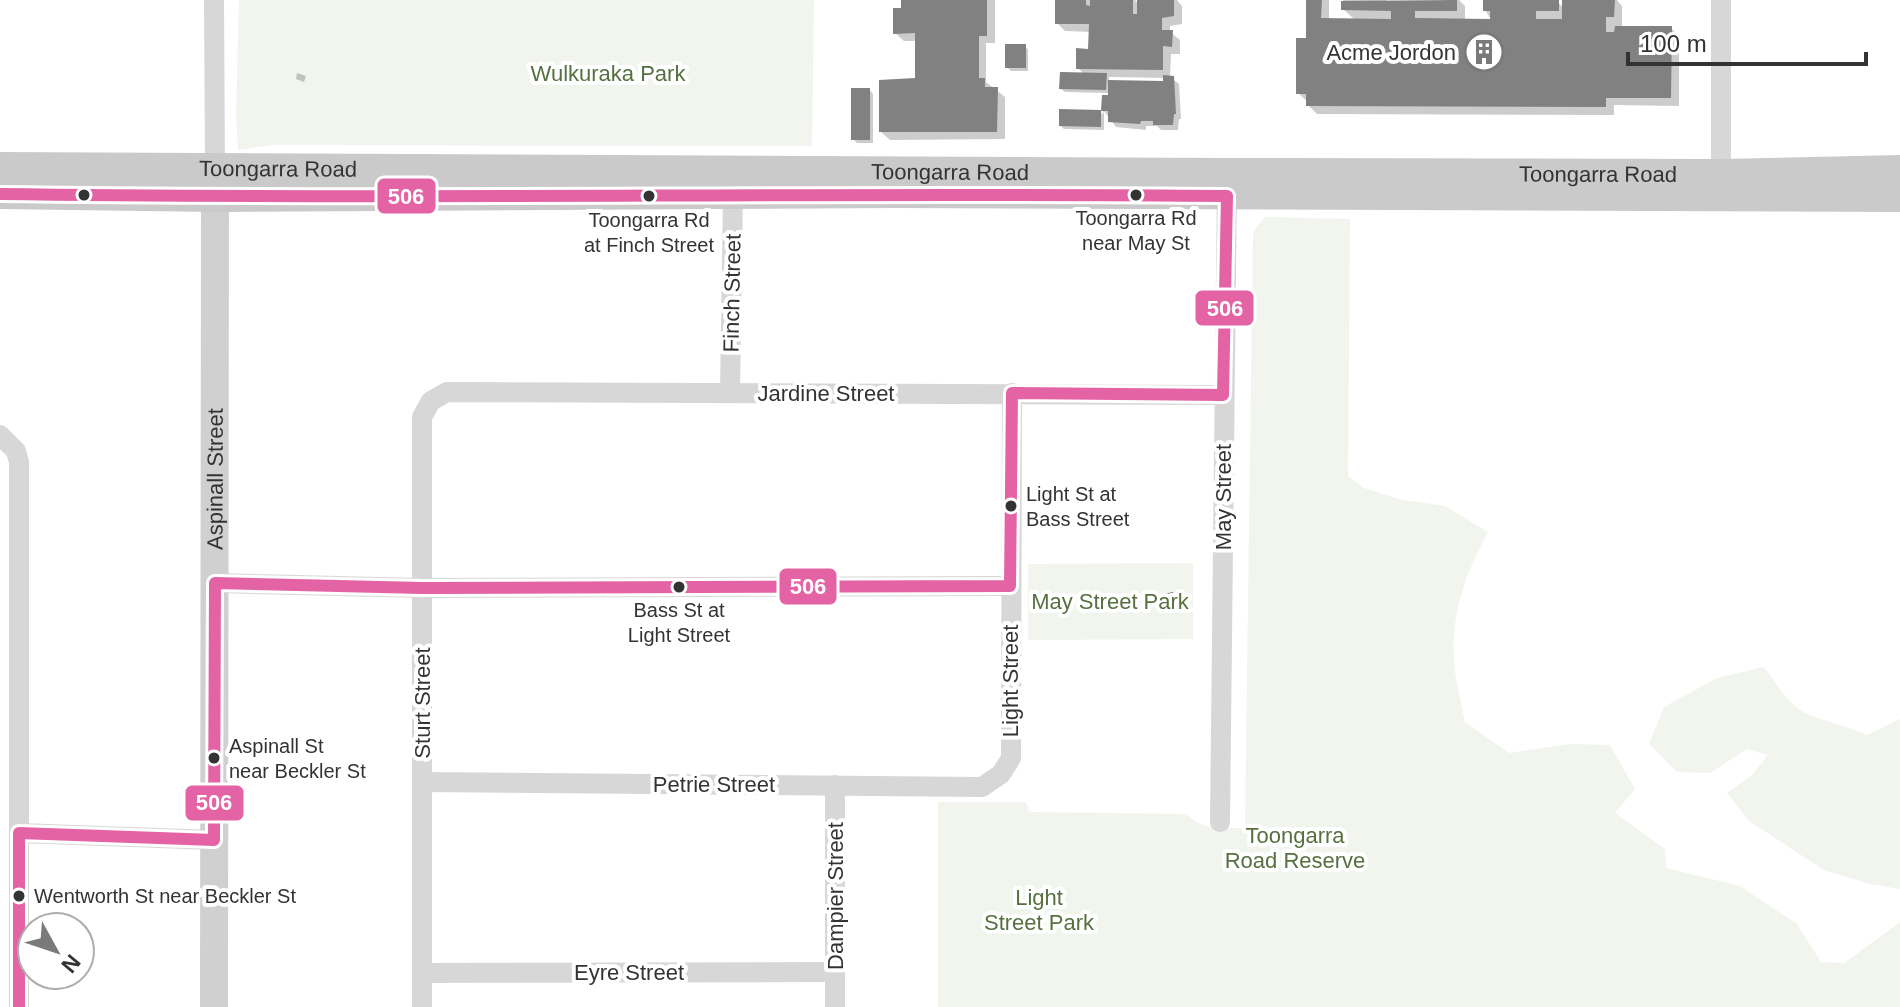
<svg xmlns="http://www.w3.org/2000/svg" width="1900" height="1007" font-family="Helvetica,sans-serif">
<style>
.green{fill:#f1f5ed}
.shadow{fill:#0003;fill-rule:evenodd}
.building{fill:#818181}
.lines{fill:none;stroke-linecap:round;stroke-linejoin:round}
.minor{stroke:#d7d7d7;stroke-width:20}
.secondary{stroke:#d0d0d0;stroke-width:28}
.primary{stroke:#cacaca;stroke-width:30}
.bus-1-casing{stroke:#fff;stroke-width:18}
.bus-1{stroke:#e463a4;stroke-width:12}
.bus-dot{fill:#333;stroke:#fff;stroke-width:3}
.labels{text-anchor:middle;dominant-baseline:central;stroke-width:8;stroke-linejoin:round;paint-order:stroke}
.bus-label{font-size:20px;fill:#333;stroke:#fff}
.poi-label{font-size:22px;fill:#333;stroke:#fff;text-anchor:end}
.park-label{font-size:22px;fill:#56703f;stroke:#fff}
.street-label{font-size:22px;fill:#333;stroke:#fff}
.line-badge{stroke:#fff;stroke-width:3}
.badge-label{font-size:22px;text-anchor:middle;font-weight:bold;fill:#fff}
</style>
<rect width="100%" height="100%" fill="#fff"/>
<g class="green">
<path d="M239 0H814L812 146 271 145 238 150 236 116Z"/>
<path d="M1265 217 1350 219 1348 476 1364 488 1402 500 1445 506 1488 532C1466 572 1451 613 1454 660 1455 680 1461 702 1465 722L1509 753 1570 744 1610 745 1635 789 1615 813 1665 849 1666 868 1740 886 1797 924 1821 962 1844 963 1900 922V1007H938V802H1026L1029 812 1186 814C1203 831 1222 828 1245 828L1253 232Z"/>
<path d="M1193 563V639L1028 640V564Z"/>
<path d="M1764 667C1774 680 1784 697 1796 707 1808 718 1849 726 1867 735L1900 719V889L1870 884 1824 870 1749 821 1727 793 1752 775 1768 755 1747 749 1710 773 1677 772 1649 744 1664 707 1717 678Z"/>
</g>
<g class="shadow">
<path d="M903 0H995V43H986V82L1005 97V139L890 140 881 132 917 80V41H904L895 33 903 10Z"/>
<path d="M1057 0H1135L1139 5V0H1177L1182 6V24L1170 26V32L1180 40V54H1171L1170 77 1179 84 1181 119H1179L1178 130H1161L1157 126H1146V130L1116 127 1104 111V130L1064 129 1061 126 1101 112 1103 115 1104 97H1110V93L1065 92 1061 89 1085 75 1078 68 1090 51 1091 32 1065 31 1057 23ZM1109 77 1165 78V83L1109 82Z"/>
<path d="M1308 0H1386V3H1445V0H1459L1465 6V20L1492 21 1485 10 1558 2 1564 9V0H1623H1617L1622 6V28H1671L1679 37V106L1614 105V115L1317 114 1308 105V102L1298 93 1308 40ZM1329 0H1343V9L1355 20H1329Z"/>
<path d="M1025 46 1028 50V71H1011L1007 67Z"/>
<path d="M297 73 306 76 304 82 296 79Z"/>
<path d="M870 90 873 94V143H857L853 139Z"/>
</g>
<g class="building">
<path d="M901 0H987V36H979V78H985V87H998L997 132H879V80L915 78V33L893 34V8H901Z"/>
<path d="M1055 0H1086V5L1090 6V0H1133V14H1137V0H1174V16L1162 18V30H1173L1172 47 1163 46V70L1076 69V48L1088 49 1089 24H1055Z"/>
<path d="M1306 0H1322L1321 18 1391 19V11L1341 10V1L1457 0V11H1415V18L1490 19V11H1483V0H1559V11H1536V19H1562V0H1615L1614 17H1606V32H1614L1615 26H1672L1671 98H1606V107L1306 106V94H1296V38H1306Z"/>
<rect x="1005" y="44" width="21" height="24"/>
<path d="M1060 72 1107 73 1106 90 1059 89Z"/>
<path d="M1163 75 1174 76 1176 114H1174L1173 125H1153V121H1141L1140 124 1108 122V111H1101L1102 95H1108V80L1163 81Z"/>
<rect x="851" y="88" width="19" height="52"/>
<path d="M1059 109 1101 110V127L1059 126Z"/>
<path d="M1173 592 1176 602 1165 605 1163 594Z"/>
</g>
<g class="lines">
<g class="minor">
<path d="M214 0 215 169"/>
<path d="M1721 184V0"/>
<path d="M730 393 733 194"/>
<path d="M0 435 16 451 19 462V1007"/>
<path d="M215 583 422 588 1010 586"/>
<path d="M422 782 982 787 1001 774 1011 758 1012 393"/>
<path d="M1220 822 1227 182"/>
<path d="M19 833 214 840"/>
<path d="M423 973 835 972"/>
<path d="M422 1007V417L431 401 447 392 1223 395"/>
<path d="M835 1007V785"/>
</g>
<path class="secondary" id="s1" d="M214 1007 215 197"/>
<g class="primary">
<path id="s2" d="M0 167 1227 173 1720 174 1900 170"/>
<path d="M0 194 215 197 897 193 1900 197"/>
</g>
<g class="bus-1-casing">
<path id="bus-1" d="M0 194C409 200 818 192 1227 196L1223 395 1012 393 1010 586 422 588 215 583 214 840 19 833V1007"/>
</g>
<use href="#bus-1" class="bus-1"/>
</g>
<defs>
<g id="building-ring" transform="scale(2)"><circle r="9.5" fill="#fff" stroke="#7a7a7a" stroke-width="1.5"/><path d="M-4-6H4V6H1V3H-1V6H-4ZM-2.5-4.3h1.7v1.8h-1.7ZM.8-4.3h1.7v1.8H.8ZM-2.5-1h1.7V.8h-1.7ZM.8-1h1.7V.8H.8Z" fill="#7a7a7a"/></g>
</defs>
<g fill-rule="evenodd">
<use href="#building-ring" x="1484" y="52"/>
</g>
<g class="bus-dot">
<circle cx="84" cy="195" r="7"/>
<circle cx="1136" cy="195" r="7"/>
<circle cx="649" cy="196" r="7"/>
<circle cx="1011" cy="506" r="7"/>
<circle cx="679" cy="587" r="7"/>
<circle cx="214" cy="758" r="7"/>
<circle cx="19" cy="896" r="7"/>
</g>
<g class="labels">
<g class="bus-label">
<text x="1136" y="218">Toongarra Rd<tspan x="1136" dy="25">near May St</tspan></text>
<text x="649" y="220">Toongarra Rd<tspan x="649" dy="25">at Finch Street</tspan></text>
<text x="1026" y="494" text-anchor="start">Light St at<tspan x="1026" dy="25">Bass Street</tspan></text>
<text x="679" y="610">Bass St at<tspan x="679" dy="25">Light Street</tspan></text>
<text x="229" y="746" text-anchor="start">Aspinall St<tspan x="229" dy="25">near Beckler St</tspan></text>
<text x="34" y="896" text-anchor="start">Wentworth St near Beckler St</text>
</g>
<g class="poi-label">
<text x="1456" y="52">Acme Jordon</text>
</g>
<g class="park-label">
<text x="608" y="73">Wulkuraka Park</text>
<text x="1110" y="601">May Street Park</text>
<text x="1295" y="835">Toongarra<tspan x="1295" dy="25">Road Reserve</tspan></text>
<text x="1039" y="897">Light<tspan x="1039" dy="25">Street Park</tspan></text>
</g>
<g class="street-label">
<text stroke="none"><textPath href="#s2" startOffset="278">Toongarra Road</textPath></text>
<text stroke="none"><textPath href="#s2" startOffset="950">Toongarra Road</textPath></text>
<text stroke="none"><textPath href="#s2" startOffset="1598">Toongarra Road</textPath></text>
<text transform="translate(732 293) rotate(-89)">Finch Street</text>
<text x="826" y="393">Jardine Street</text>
<text stroke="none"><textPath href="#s1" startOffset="528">Aspinall Street</textPath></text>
<text transform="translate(1223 497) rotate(-90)">May Street</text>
<text transform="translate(1010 681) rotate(-90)">Light Street</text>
<text transform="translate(422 703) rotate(-90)">Sturt Street</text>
<text x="714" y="784">Petrie Street</text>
<text transform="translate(835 896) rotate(-90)">Dampier Street</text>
<text x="629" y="972">Eyre Street</text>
</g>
</g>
<g class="line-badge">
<rect x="376" y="177" width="61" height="38" rx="8" fill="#e463a4"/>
<rect x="1194" y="289" width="61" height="38" rx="8" fill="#e463a4"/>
<rect x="778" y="567" width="60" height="39" rx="8" fill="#e463a4"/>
<rect x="184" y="784" width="61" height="38" rx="8" fill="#e463a4"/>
</g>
<g class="badge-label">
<text x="406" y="204">506</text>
<text x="1225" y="316">506</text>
<text x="808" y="594">506</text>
<text x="214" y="810">506</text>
</g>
<g transform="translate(56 951) rotate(130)"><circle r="38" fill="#ffffff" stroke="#adadad" stroke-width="2"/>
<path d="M0-6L14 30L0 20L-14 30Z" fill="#7a7a7a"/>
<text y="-12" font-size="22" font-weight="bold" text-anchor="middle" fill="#333333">N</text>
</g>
<path d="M1628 52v12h238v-12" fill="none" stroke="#333333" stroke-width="4"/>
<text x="1640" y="52" font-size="24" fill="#333333" stroke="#ffffff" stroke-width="6" paint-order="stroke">100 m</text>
</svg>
